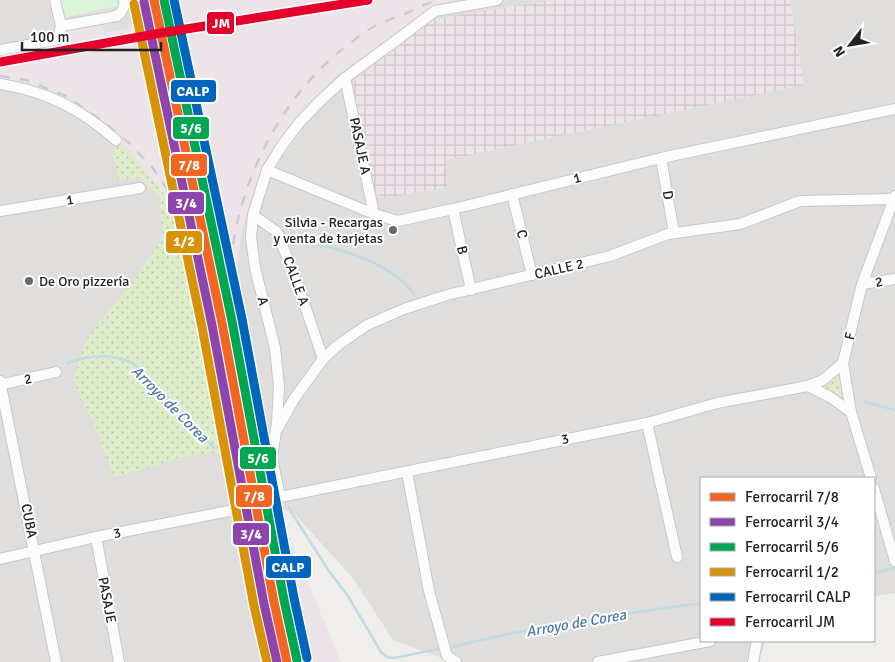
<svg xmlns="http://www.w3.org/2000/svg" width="895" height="662" font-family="Signika,sans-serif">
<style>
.residential{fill:#dfdedc}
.industrial{fill:url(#industrial-grid)}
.railway{fill:#ede4e9}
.grass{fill:url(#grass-dots)}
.park{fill:#daf5da}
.parking{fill:#e0dfde}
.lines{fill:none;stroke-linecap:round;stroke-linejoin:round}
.stream{stroke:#bfdbe3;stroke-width:2.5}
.minor-casing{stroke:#c9c8c7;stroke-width:12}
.minor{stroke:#fdfcfc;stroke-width:10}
.rail{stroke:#ccc;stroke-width:2.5;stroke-dasharray:10 10;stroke-linecap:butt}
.rail-1-casing{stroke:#fff;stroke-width:12}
.rail-2-casing{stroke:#fff;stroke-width:12}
.rail-3-casing{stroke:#fff;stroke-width:12}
.rail-4-casing{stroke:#fff;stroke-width:12}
.rail-5-casing{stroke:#fff;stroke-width:12}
.rail-6-casing{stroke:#fff;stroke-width:12}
.rail-1{stroke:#f26522;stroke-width:9}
.rail-2{stroke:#8e44ad;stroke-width:9}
.rail-3{stroke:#00a651;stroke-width:9}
.rail-4{stroke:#d79205;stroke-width:9}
.rail-5{stroke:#0065bd;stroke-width:9}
.rail-6{stroke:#e4002b;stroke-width:9}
.poi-dot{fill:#6a6968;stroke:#fff;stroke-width:2}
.labels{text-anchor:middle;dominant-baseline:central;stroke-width:4;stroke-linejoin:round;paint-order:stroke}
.street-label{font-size:14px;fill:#222;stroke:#fff}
.poi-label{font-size:14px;fill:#222;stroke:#fff;text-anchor:end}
.water-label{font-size:15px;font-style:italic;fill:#4a7aab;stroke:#fff}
.line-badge{stroke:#fff;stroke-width:2}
.badge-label{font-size:14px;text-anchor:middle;font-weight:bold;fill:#fff}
</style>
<defs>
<pattern id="industrial-grid" width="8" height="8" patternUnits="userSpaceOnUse" patternTransform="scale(1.25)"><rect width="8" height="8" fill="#ede4e9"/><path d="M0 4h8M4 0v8" fill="none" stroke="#cbc3c8"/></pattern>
<pattern id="grass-dots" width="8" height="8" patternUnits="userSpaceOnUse" patternTransform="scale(1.25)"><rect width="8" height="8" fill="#ddeccb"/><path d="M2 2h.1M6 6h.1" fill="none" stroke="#bdcaae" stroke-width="1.8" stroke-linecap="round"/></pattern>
</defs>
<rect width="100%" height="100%" fill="#f0eeeb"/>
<path class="residential" d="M0 0H895V593L874 596V478H701V641H760L756 662H453L393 640 352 577 291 510 252 518 280 662H0Z"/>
<path class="industrial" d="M553 0H790L804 85 445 160 448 187 385 198 376 193 352 93 355 80 435 19Z"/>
<path class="railway" d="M128 0H466L433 7 337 75 295 118 263 163 241 233 235 295 276 495 296 554 341 662H280L212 317 203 285 192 255 166 197 129 150 84 113 57 97 28 84 0 81V56L53 45 63 32 123 18Z"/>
<g class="grass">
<path d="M116 140 129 150 166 197 192 255 240 441 243 489 235 497 221 452 188 456 114 477 96 430 73 380 87 337 126 290 163 238 159 197 140 177 118 180 113 155Z"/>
<path d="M837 379 840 381 844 397 843 401 826 389 828 382Z"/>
</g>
<path class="park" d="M58 0H117L118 6 62 18Z"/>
<path class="parking" d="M124 0H141L146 24 104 33 101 19 117 16Z"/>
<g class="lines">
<g class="stream">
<path d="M316 244C351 252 391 264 414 294"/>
<path d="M67 363C90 355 114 352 135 365L214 448"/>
<path d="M865 402 895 410"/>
<path d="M288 507 329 571 348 596 381 652 387 657 394 658 438 649"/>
<path d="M874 573 895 568"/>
<path d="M452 647C534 626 618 615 701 603"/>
<path d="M758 662 763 641"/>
</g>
<g class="minor-casing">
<g id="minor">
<path d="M497 0 435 11 398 39 345 78 319 102 299 123 281 147 267 170 253 215 251 237 255 268 275 348 279 387 277 423 272 458 280 497 647 423 717 403 808 386 823 380 843 363"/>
<path d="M61 26 117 16C122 12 125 7 124 0"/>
<path d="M0 50 55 40 59 37 61 26 55 0"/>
<path d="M345 78 374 214"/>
<path d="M0 84C46 91 81 109 116 140"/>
<path d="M661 158 674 233"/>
<path d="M267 170 374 214 398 221 453 209 661 158 895 109"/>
<path d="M512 194 532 275"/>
<path d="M453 209 471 290"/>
<path d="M0 211 140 188"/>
<path d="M253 215 277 232 297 282 323 359"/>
<path d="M862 284 895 279"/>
<path d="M0 381 56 662"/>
<path d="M0 385 56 372"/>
<path d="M808 386 830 397 851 412"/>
<path d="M647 423 677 557"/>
<path d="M278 428 294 399 323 359 338 345 367 325 404 309 447 295 610 256 668 234 740 224 800 201 894 199"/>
<path d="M407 472 429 591 447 656 456 662"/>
<path d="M871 478 851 412 843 363 862 284 895 196"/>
<path d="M874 489 895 561"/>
<path d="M96 537 119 662"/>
<path d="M0 559 96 537 234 510 239 513 243 526 273 662"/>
<path d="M598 662 710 641"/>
<path d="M753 662 757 641"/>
</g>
</g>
<use href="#minor" class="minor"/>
<g class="rail">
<path d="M170 0 205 169 232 334 301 662"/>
<path d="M0 76 26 80 66 96 104 122 129 143 152 167 185 215 222 323"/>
<path d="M229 284C232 192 278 95 353 41 360 36 367 30 375 26 385 21 396 17 407 13 417 8 428 3 439 0"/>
</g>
<g class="rail-1-casing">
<path id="rail-1" d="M154 0 222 323 274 602 287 662"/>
</g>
<g class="rail-2-casing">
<path id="rail-2" d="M144 2 212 325 264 604 277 662"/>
</g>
<g class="rail-3-casing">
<path id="rail-3" d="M164 0 232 321 284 600 297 660"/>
</g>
<g class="rail-4-casing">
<path id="rail-4" d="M134 4 202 327 254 606 267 662"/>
</g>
<g class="rail-5-casing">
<path id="rail-5" d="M174 0 242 319 294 598 307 658"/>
</g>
<g class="rail-6-casing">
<path id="rail-6" d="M0 62 161 33 368 0"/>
</g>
<use href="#rail-1" class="rail-1"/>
<use href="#rail-2" class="rail-2"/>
<use href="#rail-3" class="rail-3"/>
<use href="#rail-4" class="rail-4"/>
<use href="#rail-5" class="rail-5"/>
<use href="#rail-6" class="rail-6"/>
</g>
<g class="poi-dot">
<circle cx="393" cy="230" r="5"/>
<circle cx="29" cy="281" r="5"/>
</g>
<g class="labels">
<g class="street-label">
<text transform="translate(360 146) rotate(78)">PASAJE A</text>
<text transform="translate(577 178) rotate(-14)">1</text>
<text transform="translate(668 195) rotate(81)">D</text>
<text transform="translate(70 200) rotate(-10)">1</text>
<text transform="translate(522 234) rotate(76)">C</text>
<text transform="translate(462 250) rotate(77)">B</text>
<text transform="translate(559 269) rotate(-13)">CALLE 2</text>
<text transform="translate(296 281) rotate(70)">CALLE A</text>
<text transform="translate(879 282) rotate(-10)">2</text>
<text transform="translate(263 301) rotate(76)">A</text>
<text transform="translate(850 336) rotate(-76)">F</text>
<text transform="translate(28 379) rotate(-13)">2</text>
<text transform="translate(565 439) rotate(-12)">3</text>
<text transform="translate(29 521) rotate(79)">CUBA</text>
<text transform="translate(117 533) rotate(-11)">3</text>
<text transform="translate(107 600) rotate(79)">PASAJE</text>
</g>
<g class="poi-label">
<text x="383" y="222">Silvia - Recargas<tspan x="383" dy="16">y venta de tarjetas</tspan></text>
<text x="39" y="281" text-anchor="start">De Oro pizzería</text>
</g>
<g class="water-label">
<text transform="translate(170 404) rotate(45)">Arroyo de Corea</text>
<text transform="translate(576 623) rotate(-10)">Arroyo de Corea</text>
</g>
</g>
<g class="line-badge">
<rect x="206" y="11" width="29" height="24" rx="5" fill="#e4002b"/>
<rect x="170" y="79" width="47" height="24" rx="5" fill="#0065bd"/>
<rect x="172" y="116" width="38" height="24" rx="5" fill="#00a651"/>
<rect x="170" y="153" width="38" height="24" rx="5" fill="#f26522"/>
<rect x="167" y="191" width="38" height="24" rx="5" fill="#8e44ad"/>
<rect x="165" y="230" width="38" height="24" rx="5" fill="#d79205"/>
<rect x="239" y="446" width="38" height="24" rx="5" fill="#00a651"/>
<rect x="235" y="484" width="38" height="24" rx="5" fill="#f26522"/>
<rect x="232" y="522" width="38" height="24" rx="5" fill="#8e44ad"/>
<rect x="265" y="555" width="47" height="24" rx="5" fill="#0065bd"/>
</g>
<g class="badge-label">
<text x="221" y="28">JM</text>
<text x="193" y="96">CALP</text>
<text x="191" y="133">5/6</text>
<text x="189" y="170">7/8</text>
<text x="186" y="208">3/4</text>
<text x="184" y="246">1/2</text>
<text x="258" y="463">5/6</text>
<text x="254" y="501">7/8</text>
<text x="251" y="539">3/4</text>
<text x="288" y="572">CALP</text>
</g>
<rect x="700" y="477" width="175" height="165" fill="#ffffff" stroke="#a7a7a7"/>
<rect x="710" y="493" width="25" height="8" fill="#f26522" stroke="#a7a7a7"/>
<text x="745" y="502" font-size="15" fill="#222222">Ferrocarril 7/8</text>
<rect x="710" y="518" width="25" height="8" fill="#8e44ad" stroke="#a7a7a7"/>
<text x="745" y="527" font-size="15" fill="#222222">Ferrocarril 3/4</text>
<rect x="710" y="543" width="25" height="8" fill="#00a651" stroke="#a7a7a7"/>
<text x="745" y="552" font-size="15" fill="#222222">Ferrocarril 5/6</text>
<rect x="710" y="568" width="25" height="8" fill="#d79205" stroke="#a7a7a7"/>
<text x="745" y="577" font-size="15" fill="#222222">Ferrocarril 1/2</text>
<rect x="710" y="593" width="25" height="8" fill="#0065bd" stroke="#a7a7a7"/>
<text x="745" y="602" font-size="15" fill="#222222">Ferrocarril CALP</text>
<rect x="710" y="618" width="25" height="8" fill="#e4002b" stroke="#a7a7a7"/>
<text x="745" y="627" font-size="15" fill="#222222">Ferrocarril JM</text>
<g transform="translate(850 45) rotate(239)" stroke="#ffffff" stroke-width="4" paint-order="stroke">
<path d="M0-4L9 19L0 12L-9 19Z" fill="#222222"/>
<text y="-8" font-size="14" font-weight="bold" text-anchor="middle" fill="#222222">N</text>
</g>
<path d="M22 42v8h139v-8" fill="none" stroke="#222222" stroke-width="2.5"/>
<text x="30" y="42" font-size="15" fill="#222222" stroke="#ffffff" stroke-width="4" paint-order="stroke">100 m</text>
</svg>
